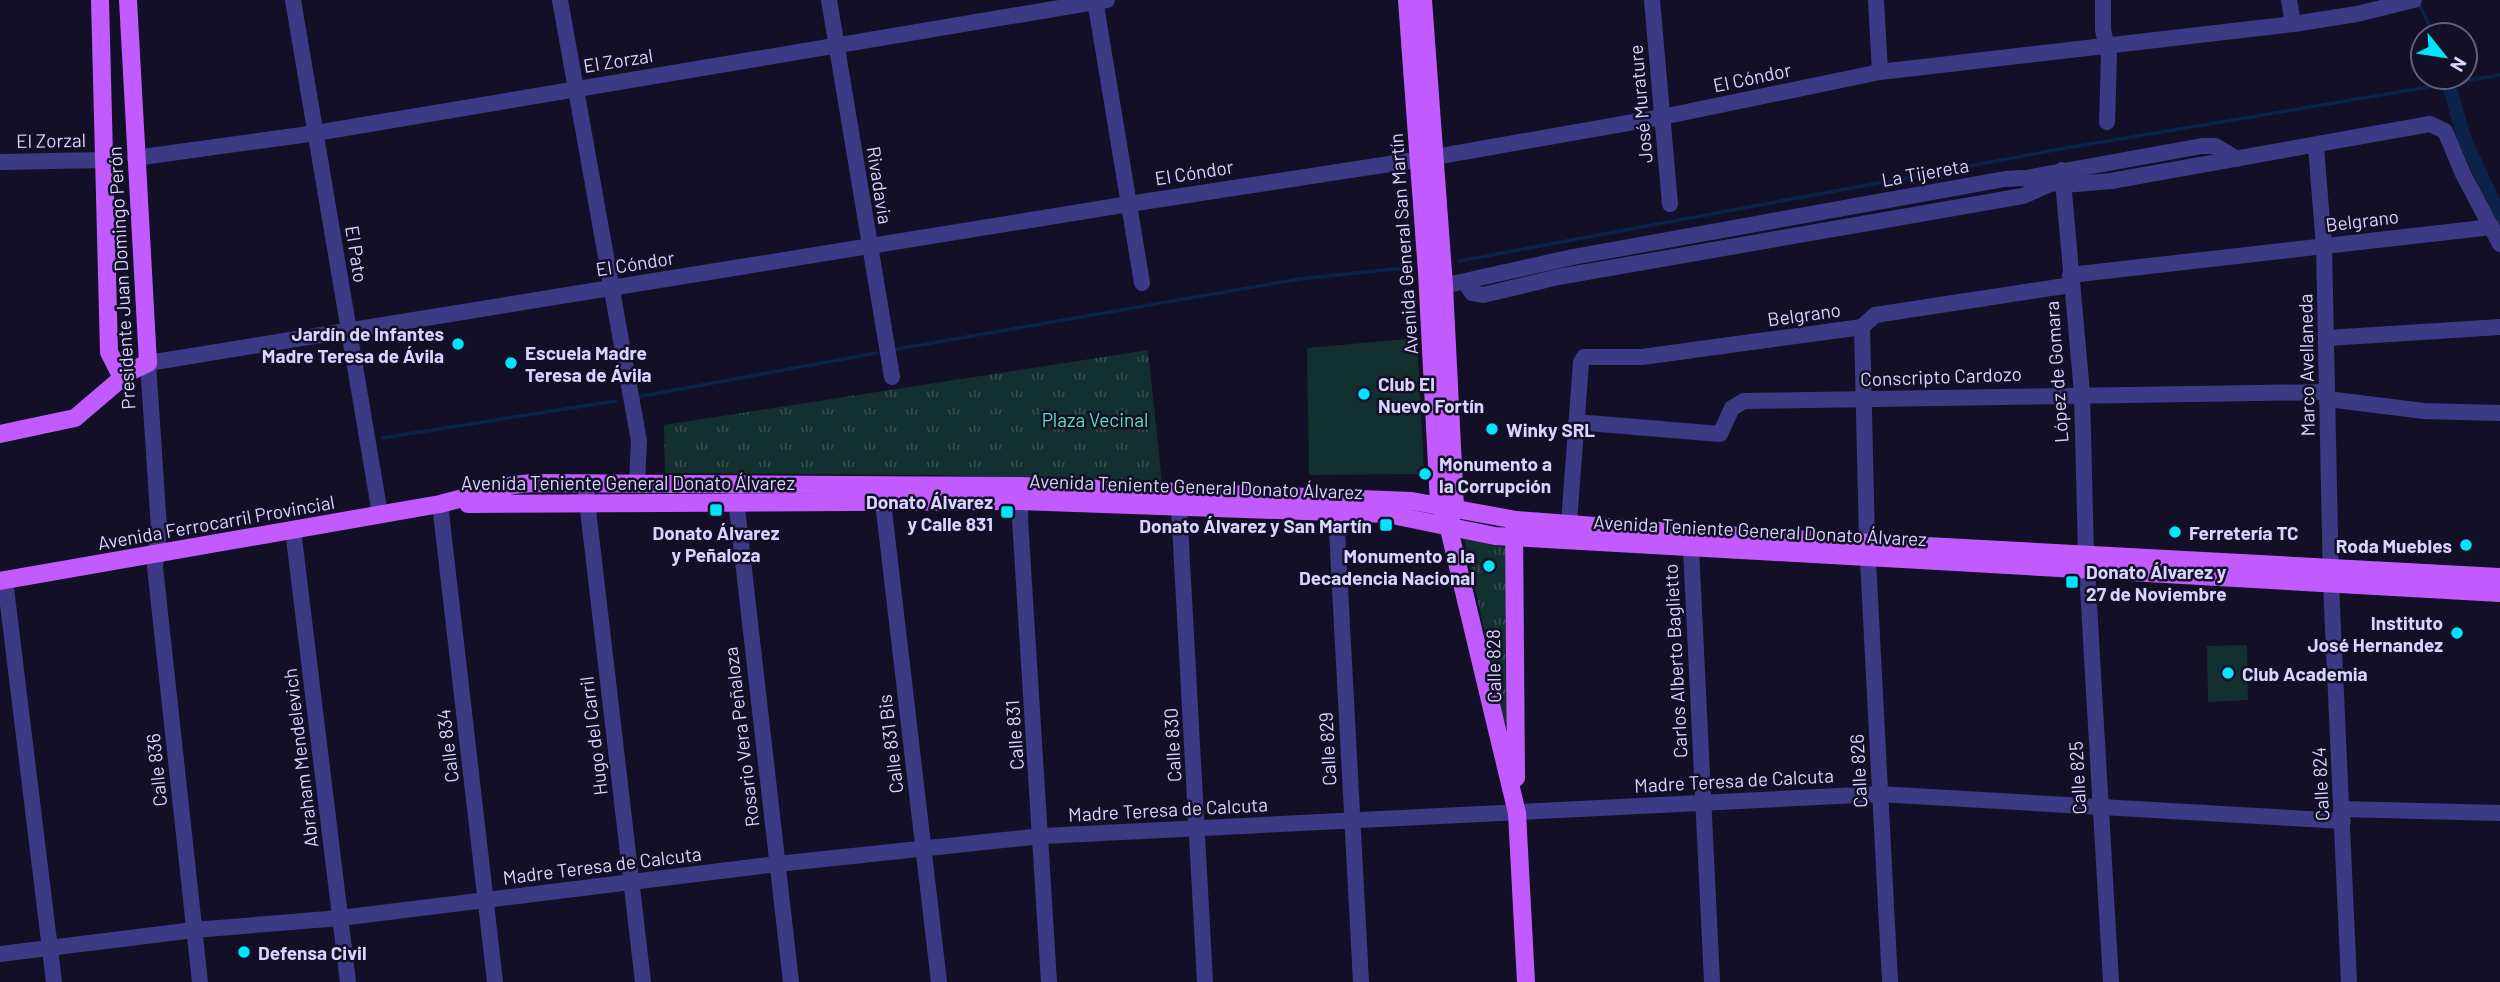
<svg xmlns="http://www.w3.org/2000/svg" width="2500" height="982" font-family="Barlow,sans-serif">
<style>
.grass{fill:url(#grass-tufts)}
.pitch{fill:#12302f}
.lines{fill:none;stroke-linecap:round;stroke-linejoin:round}
.stream{stroke:#0c2248;stroke-width:3.5}
.canal{stroke:#0c2248;stroke-width:14}
.minor{stroke:#3d3a85;stroke-width:16}
.major{stroke:#c25bff;stroke-width:18}
.poi-dot{fill:#00e5ff;stroke:#130f26;stroke-width:2.5}
.labels{text-anchor:middle;dominant-baseline:central;stroke-width:5;stroke-linejoin:round;paint-order:stroke}
.street-label{font-size:19px;fill:#d9d4ff;stroke:#130f26}
.poi-label{font-size:19px;font-weight:bold;fill:#d9d4ff;stroke:#130f26;text-anchor:start}
.park-label{font-size:19px;fill:#5fe0c0;stroke:#130f26}
</style>
<defs>
<pattern id="grass-tufts" width="24" height="20" patternUnits="userSpaceOnUse" patternTransform="scale(1.75)"><rect width="24" height="20" fill="#12302f"/><path d="M3 7l-1-3M5 7V3M7 7l1-3M15 17l-1-3M17 17v-4M19 17l1-3" fill="none" stroke="#344d4e"/></pattern>
</defs>
<rect width="100%" height="100%" fill="#130f26"/>
<g class="grass">
<path d="M1148 350 1162 482 932 475 665 473 664 425Z"/>
<path d="M1464 538 1508 548 1509 723 1504 721Z"/>
</g>
<g class="pitch">
<path d="M1417 338 1424 470 1419 474 1309 475 1307 348Z"/>
<path d="M2247 645 2248 700 2208 702 2207 646Z"/>
</g>
<g class="lines">
<g class="stream">
<path d="M2418 2 2434 35"/>
<path d="M1459 261 2066 148 2500 75"/>
<path d="M897 349 1299 279 1413 267"/>
<path d="M637 397 876 353"/>
<path d="M382 438 615 401"/>
</g>
<path class="canal" d="M2449 85 2464 138 2500 216"/>
<g class="minor">
<path d="M293 0 380 514"/>
<path d="M560 0 639 441 637 484"/>
<path d="M829 0 892 377"/>
<path d="M1095 0 1142 283"/>
<path d="M1652 0 1670 204"/>
<path d="M1876 0 1880 72"/>
<path d="M2103 0V30L2109 56 2107 122"/>
<path d="M2289 0 2293 24"/>
<path d="M2316 147 2324 246 2331 584 2349 982"/>
<path d="M135 158 316 133 1107 0"/>
<path d="M0 162 104 160"/>
<path d="M2062 170 2082 393 2086 554 2111 982"/>
<path d="M2026 178 2202 146H2215L2237 159"/>
<path d="M2070 275 2492 227"/>
<path d="M1465 282 1472 293 1483 295 1558 277 2023 196 2048 185"/>
<path d="M1434 288 1573 257 2005 179 2022 178 2064 185 2111 181 2430 124 2445 131 2463 174 2500 244"/>
<path d="M1862 327 1867 541 1890 982"/>
<path d="M2328 338 2500 327"/>
<path d="M2327 399 2424 411 2500 413"/>
<path d="M1576 422 1720 434 1732 408 1744 401 2327 392"/>
<path d="M585 484 643 982"/>
<path d="M1021 488 1020 520 1049 982"/>
<path d="M735 491 791 982"/>
<path d="M883 502 939 982"/>
<path d="M440 504 495 982"/>
<path d="M1179 507 1205 982"/>
<path d="M1336 513 1361 982"/>
<path d="M1569 523 1581 362 1584 357H1642L1862 327 1875 315 2071 285"/>
<path d="M293 530 348 982"/>
<path d="M1691 548 1712 982"/>
<path d="M5 580 54 982"/>
<path d="M2342 809 2500 813"/>
<path d="M0 954 194 930 340 918 777 864 1042 836 1879 794 2343 821"/>
<path d="M200 982 155 567 159 528 148 363 1129 204 1435 157 1662 117 1880 72 2293 24 2357 14 2414 0"/>
</g>
<g class="major">
<path d="M100 0 109 352 122 378"/>
<path d="M1407 0 1427 272 1439 504 1448 525 1517 813 1526 982"/>
<path d="M1423 0 1444 286 1455 507 1451 518"/>
<path d="M0 434 75 418 129 372 148 363 128 0"/>
<path d="M468 504 1019 501 1387 514 1495 536 2500 593"/>
<path d="M1514 526 1516 778"/>
<path d="M0 581 440 504 513 485 532 483 1021 486 1412 501 1516 520 1687 533 2500 577"/>
</g>
</g>
<g class="poi-dot">
<circle cx="458" cy="344" r="7"/>
<circle cx="511" cy="363" r="7"/>
<circle cx="1364" cy="394" r="7"/>
<circle cx="1492" cy="429" r="7"/>
<circle cx="1425" cy="474" r="7"/>
<rect x="709" y="503" width="14" height="14" rx="3.5"/>
<rect x="1000" y="505" width="14" height="14" rx="3.5"/>
<rect x="1379" y="518" width="14" height="14" rx="3.5"/>
<circle cx="2175" cy="532" r="7"/>
<circle cx="2466" cy="545" r="7"/>
<circle cx="1489" cy="566" r="7"/>
<rect x="2065" y="575" width="14" height="14" rx="3.5"/>
<circle cx="2457" cy="633" r="7"/>
<circle cx="2228" cy="673" r="7"/>
<circle cx="244" cy="952" r="7"/>
</g>
<g class="labels">
<g class="street-label">
<text transform="translate(618 60) rotate(-9)">El Zorzal</text>
<text transform="translate(1752 77) rotate(-12)">El Cóndor</text>
<text transform="translate(1640 104) rotate(-95)">José Murature</text>
<text transform="translate(51 140) rotate(-1)">El Zorzal</text>
<text transform="translate(1194 172) rotate(-9)">El Cóndor</text>
<text transform="translate(1925 172) rotate(-10)">La Tijereta</text>
<text transform="translate(880 185) rotate(81)">Rivadavia</text>
<text transform="translate(2362 220) rotate(-7)">Belgrano</text>
<text transform="translate(1403 244) rotate(-94)">Avenida General San Martín</text>
<text transform="translate(357 254) rotate(81)">El Pato</text>
<text transform="translate(635 263) rotate(-9)">El Cóndor</text>
<text transform="translate(121 278) rotate(-93)">Presidente Juan Domingo Perón</text>
<text transform="translate(1804 314) rotate(-8)">Belgrano</text>
<text transform="translate(2306 365) rotate(-91)">Marco Avellaneda</text>
<text transform="translate(2056 372) rotate(-94)">López de Gomara</text>
<text transform="translate(1941 376) rotate(-2)">Conscripto Cardozo</text>
<text x="628" y="482">Avenida Teniente General Donato Álvarez</text>
<text transform="translate(1196 486) rotate(2)">Avenida Teniente General Donato Álvarez</text>
<text transform="translate(216 522) rotate(-10)">Avenida Ferrocarril Provincial</text>
<text transform="translate(1760 530) rotate(3)">Avenida Teniente General Donato Álvarez</text>
<text transform="translate(1675 661) rotate(-93)">Carlos Alberto Baglietto</text>
<text transform="translate(1493 666) rotate(-91)">Calle 828</text>
<text transform="translate(1014 735) rotate(-94)">Calle 831</text>
<text transform="translate(593 736) rotate(-97)">Hugo del Carril</text>
<text transform="translate(741 737) rotate(-97)">Rosario Vera Peñaloza</text>
<text transform="translate(890 744) rotate(-97)">Calle 831 Bis</text>
<text transform="translate(1172 745) rotate(-93)">Calle 830</text>
<text transform="translate(447 746) rotate(-97)">Calle 834</text>
<text transform="translate(1327 749) rotate(-93)">Calle 829</text>
<text transform="translate(300 758) rotate(-97)">Abraham Mendelevich</text>
<text transform="translate(156 770) rotate(-96)">Calle 836</text>
<text transform="translate(1858 771) rotate(-93)">Calle 826</text>
<text transform="translate(2077 778) rotate(-93)">Calle 825</text>
<text transform="translate(1734 780) rotate(-3)">Madre Teresa de Calcuta</text>
<text transform="translate(2320 784) rotate(-93)">Calle 824</text>
<text transform="translate(1168 809) rotate(-3)">Madre Teresa de Calcuta</text>
<text transform="translate(602 865) rotate(-7)">Madre Teresa de Calcuta</text>
</g>
<g class="poi-label">
<text x="444" y="333" text-anchor="end">Jardín de Infantes<tspan x="444" dy="22">Madre Teresa de Ávila</tspan></text>
<text x="525" y="352">Escuela Madre<tspan x="525" dy="22">Teresa de Ávila</tspan></text>
<text x="1378" y="383">Club El<tspan x="1378" dy="22">Nuevo Fortín</tspan></text>
<text x="1506" y="429">Winky SRL</text>
<text x="1439" y="463">Monumento a<tspan x="1439" dy="22">la Corrupción</tspan></text>
<text x="993" y="501" text-anchor="end">Donato Álvarez<tspan x="993" dy="22">y Calle 831</tspan></text>
<text x="1372" y="525" text-anchor="end">Donato Álvarez y San Martín</text>
<text x="716" y="532" text-anchor="middle">Donato Álvarez<tspan x="716" dy="22">y Peñaloza</tspan></text>
<text x="2189" y="532">Ferretería TC</text>
<text x="2452" y="545" text-anchor="end">Roda Muebles</text>
<text x="1475" y="555" text-anchor="end">Monumento a la<tspan x="1475" dy="22">Decadencia Nacional</tspan></text>
<text x="2086" y="571">Donato Álvarez y<tspan x="2086" dy="22">27 de Noviembre</tspan></text>
<text x="2443" y="622" text-anchor="end">Instituto<tspan x="2443" dy="22">José Hernandez</tspan></text>
<text x="2242" y="673">Club Academia</text>
<text x="258" y="952">Defensa Civil</text>
</g>
<g class="park-label">
<text x="1095" y="419">Plaza Vecinal</text>
</g>
</g>
<g transform="translate(2444 56) rotate(120)"><circle r="33" fill="#130f26" stroke="#625e7d" stroke-width="2"/>
<path d="M0-5L12 26L0 18L-12 26Z" fill="#00e5ff"/>
<text y="-10" font-size="19" font-weight="bold" text-anchor="middle" fill="#d9d4ff">N</text>
</g>
</svg>
